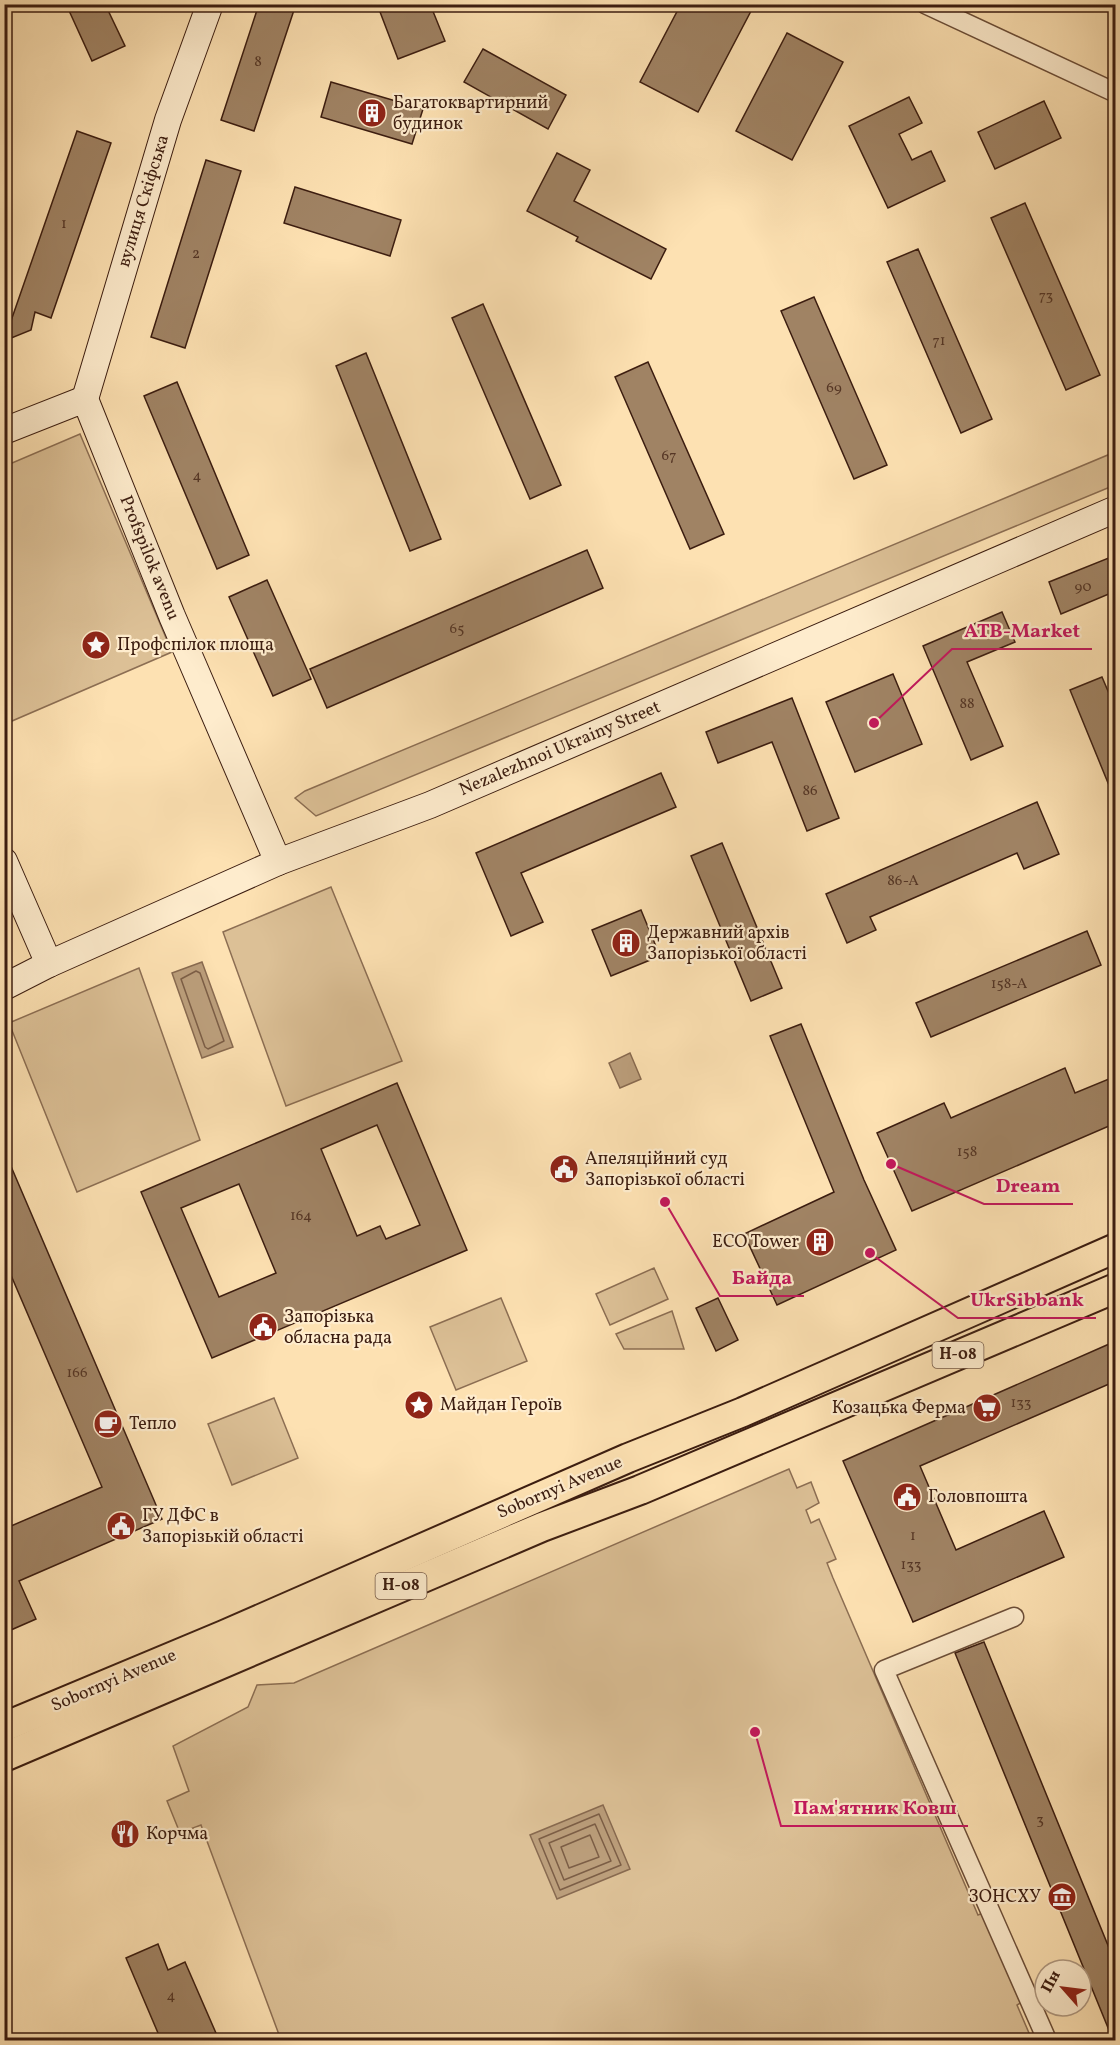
<svg xmlns="http://www.w3.org/2000/svg" width="1120" height="2045" font-family="Vollkorn,serif">
<style>
.green{fill:#dcc096;stroke:#8c6e53;stroke-width:1.5}
.water{fill:#bb9e7b;stroke:#886a50;stroke-width:1.5}
.lines{fill:none;stroke-linecap:round;stroke-linejoin:round}
.shore{stroke:#7c5e46;stroke-width:1.5}
.building{fill:#a08364;stroke:#3c1d10;stroke-width:1.5;fill-rule:evenodd}
.street-casing{stroke:#6c4e38;stroke-width:21}
.secondary-casing{stroke:#3c1d10;stroke-width:28}
.primary-casing{stroke:#3c1d10;stroke-width:32}
.street{stroke:#feeccd;stroke-width:18}
.secondary{stroke:#feeccd;stroke-width:26}
.primary{stroke:#fde1b2;stroke-width:28}
.labels{text-anchor:middle;dominant-baseline:central;stroke-width:4.5;stroke-linejoin:round;paint-order:stroke}
.number-label{font-size:15px;fill:#553625}
.shield{fill:#feeccd;stroke:#765b49;stroke-width:1.5}
.shield-label{font-size:16px;font-weight:bold;fill:#3c1d10}
.poi-label{font-size:18px;fill:#3c1d10;stroke:#feeccd;text-anchor:start}
.street-label{font-size:18px;fill:#3c1d10;stroke:#feeccd}
.leader{fill:none;stroke:#c2185b;stroke-width:2}
.callout-dot{fill:#c2185b;stroke:#feeccd;stroke-width:2}
.callout-label{font-size:20px;text-anchor:middle;font-weight:bold;fill:#c2185b;stroke:#feeccd;stroke-width:4.5;stroke-linejoin:round;paint-order:stroke}
</style>
<rect width="100%" height="100%" fill="#fde1b2"/>
<filter id="stains"><feTurbulence type="fractalNoise" baseFrequency=".00333" numOctaves="4"/><feColorMatrix values="0 0 0 0 .2 0 0 0 0 .09 0 0 0 0 .02 0 0 0 .5 -.17"/></filter>
<radialGradient id="worn" r=".72"><stop offset=".6" stop-color="#630" stop-opacity="0"/><stop offset="1" stop-color="#630" stop-opacity=".3"/></radialGradient>
<g class="green">
<path d="M80 434 172 652 5 724V466Z"/>
<path d="M1115 452V485L316 816 295 798 305 791Z"/>
<path d="M331 887 402 1061 286 1106 223 932Z"/>
<path d="M139 968 200 1140 77 1192 9 1023Z"/>
<path d="M654 1268 668 1299 610 1325 596 1294Z"/>
<path d="M501 1298 527 1361 456 1390 430 1327Z"/>
<path d="M672 1311 684 1349H624L616 1334Z"/>
<path d="M274 1398 298 1458 232 1485 208 1424Z"/>
<path d="M789 1469 797 1488 811 1482 819 1503 806 1510 811 1523 819 1519 836 1559 827 1563 833 1578 978 1915 983 1913 1022 2002 1017 2005 1032 2040H281L201 1825 180 1833 167 1801 189 1791 173 1746 248 1707 257 1685 294 1683Z"/>
</g>
<g class="water">
<path d="M202 962 233 1047 202 1058 172 973Z"/>
<path d="M630 1053 641 1079 620 1088 609 1063Z"/>
<path d="M603 1805 630 1869 557 1899 530 1835Z"/>
</g>
<g class="lines">
<g class="shore">
<path d="M196 971 200 973 224 1041 208 1049 205 1047 181 979Z"/>
<path d="M599 1814 621 1865 560 1890 539 1839Z"/>
<path d="M595 1824 611 1861 564 1880 549 1843Z"/>
<path d="M590 1835 599 1857 569 1868 561 1847Z"/>
</g>
</g>
<g class="building">
<path d="M66 4H105L125 46 92 61Z"/>
<path d="M259 4H296L254 131 221 120Z"/>
<path d="M377 4H430L445 41 398 59Z"/>
<path d="M681 4H739L751 11 698 112 640 82Z"/>
<path d="M787 33 843 62 792 160 736 131Z"/>
<path d="M483 49 566 95 548 129 464 82Z"/>
<path d="M331 82 423 109 412 144 321 117Z"/>
<path d="M909 97 922 123 899 134 912 160 931 151 945 181 888 208 849 126Z"/>
<path d="M1044 101 1061 138 995 169 978 132Z"/>
<path d="M77 131 111 143 51 318 35 312 31 330 4 341Z"/>
<path d="M557 153 590 170 574 201 666 249 651 279 576 241 578 237 527 211Z"/>
<path d="M206 160 241 171 185 348 151 337Z"/>
<path d="M295 187 401 220 390 256 284 223Z"/>
<path d="M1025 203 1100 375 1066 390 991 218Z"/>
<path d="M918 249 992 419 961 433 887 262Z"/>
<path d="M814 297 887 465 854 479 781 311Z"/>
<path d="M483 304 561 485 530 499 452 318Z"/>
<path d="M366 353 441 539 410 551 336 366Z"/>
<path d="M648 362 724 534 690 549 615 377Z"/>
<path d="M177 382 249 555 217 569 144 396Z"/>
<path d="M587 550 603 588 327 708 310 669Z"/>
<path d="M1116 555V591L1061 614 1049 582Z"/>
<path d="M267 580 311 679 273 696 229 597Z"/>
<path d="M1002 612 1015 642 967 662 1003 746 971 760 923 646Z"/>
<path d="M893 674 922 744 855 772 826 702Z"/>
<path d="M1102 677 1116 710 1115 800 1070 690Z"/>
<path d="M792 698 839 818 807 831 772 742 718 763 706 732Z"/>
<path d="M661 773 676 807 521 873 543 922 511 936 476 853Z"/>
<path d="M1037 802 1059 854 1024 869 1017 853 870 917 876 930 847 943 826 894Z"/>
<path d="M722 843 782 988 751 1001 691 856Z"/>
<path d="M641 910 660 956 611 976 592 930Z"/>
<path d="M1087 931 1101 965 931 1037 916 1003Z"/>
<path d="M801 1024 864 1180 896 1250 777 1305 744 1234 834 1192 770 1036Z"/>
<path d="M1065 1068 1075 1093 1116 1076V1123L912 1211 877 1133 944 1103 951 1118Z"/>
<path d="M397 1083 467 1250 212 1358 141 1192ZM377 1125 420 1225 386 1239 380 1226 357 1236 321 1149ZM239 1184 276 1273 219 1297 181 1208Z"/>
<path d="M4 1150 162 1519 19 1581 36 1619 4 1633V1529L102 1487 4 1259Z"/>
<path d="M718 1298 738 1340 716 1351 696 1308Z"/>
<path d="M1116 1341V1381L920 1466 956 1550 1044 1511 1064 1557 913 1622 843 1461Z"/>
<path d="M984 1642 1116 1965V2040H1113L955 1653Z"/>
<path d="M158 1944 168 1970 185 1962 219 2040H161L126 1958Z"/>
</g>
<g class="lines">
<g class="street-casing">
<g id="street">
<path d="M925 4 1116 93"/>
<path d="M1014 1617 884 1670 1047 2040"/>
</g>
</g>
<g class="secondary-casing">
<g id="secondary">
<path d="M85 399 168 120 210 4"/>
<path d="M4 431 85 399 172 616 278 862"/>
<path d="M4 861 49 964"/>
<path d="M4 987 49 964 278 862 430 805 1116 509"/>
</g>
</g>
<g class="primary-casing">
<g id="primary">
<path d="M4 1727 224 1635 628 1458 743 1412 1116 1248"/>
<path d="M4 1757 542 1527 640 1490 1116 1288"/>
</g>
</g>
<use href="#street" class="street"/>
<use href="#secondary" class="secondary"/>
<use href="#primary" class="primary"/>
</g>
<defs>
<g id="building-disc" transform="scale(1.5)"><circle r="9.5" fill="#8f2418" stroke="#feeccd"/><path d="M-4-6H4V6H1V3H-1V6H-4ZM-2.5-4.3h1.7v1.8h-1.7ZM.8-4.3h1.7v1.8H.8ZM-2.5-1h1.7V.8h-1.7ZM.8-1h1.7V.8H.8Z" fill="#fff"/></g>
<g id="sight-disc" transform="scale(1.5)"><circle r="9.5" fill="#8f2418" stroke="#feeccd"/><path d="M0-6L1.8-2.2L6-1.7L2.9 1.2L3.7 5.4L0 3.3L-3.7 5.4L-2.9 1.2L-6-1.7L-1.8-2.2Z" fill="#fff"/></g>
<g id="civic-disc" transform="scale(1.5)"><circle r="9.5" fill="#8f2418" stroke="#feeccd"/><path d="M-.6-6.5H3V-4.5H.6V-3L4-1V1h2V6H-6V1h2V-1L-.6-3ZM-1.2 2.5V6h2.4V2.5Z" fill="#fff"/></g>
<g id="supermarket-disc" transform="scale(1.5)"><circle r="9.5" fill="#8f2418" stroke="#feeccd"/><path d="M-6-5.5h2.5l.6 2H6L4.5 2H-2.5L-4.4-4H-6ZM-1.5 3.2a1.3 1.3 0 1 0 .1 0ZM3 3.2a1.3 1.3 0 1 0 .1 0Z" fill="#fff"/></g>
<g id="cafe-disc" transform="scale(1.5)"><circle r="9.5" fill="#8f2418" stroke="#feeccd"/><path d="M-5.5-4.5H6V0H3Q3 3.5 0 3.5H-2.5Q-5.5 3.5-5.5 0ZM3-3.2v2h1.7v-2ZM-6 4.5H4V6H-6Z" fill="#fff"/></g>
<g id="restaurant-disc" transform="scale(1.5)"><circle r="9.5" fill="#8f2418" stroke="#feeccd"/><path d="M-5-6h1v4h1v-4h1v4h1v-4h1v5L-1.5 .5V6h-2V.5L-5-1ZM5-6V6H3V1.5H1.5Q1.5-4 5-6Z" fill="#fff"/></g>
<g id="museum-disc" transform="scale(1.5)"><circle r="9.5" fill="#8f2418" stroke="#feeccd"/><path d="M0-6L6-3V-2H-6V-3ZM-5-1h2V3h-2ZM-1-1h2V3h-2ZM3-1h2V3H3ZM-6 4H6V6H-6Z" fill="#fff"/></g>
</defs>
<g fill-rule="evenodd">
<use href="#building-disc" x="372" y="113"/>
<use href="#sight-disc" x="96" y="645"/>
<use href="#building-disc" x="626" y="943"/>
<use href="#civic-disc" x="564" y="1169"/>
<use href="#building-disc" x="820" y="1242"/>
<use href="#civic-disc" x="263" y="1327"/>
<use href="#sight-disc" x="419" y="1405"/>
<use href="#supermarket-disc" x="987" y="1408"/>
<use href="#cafe-disc" x="108" y="1424"/>
<use href="#civic-disc" x="907" y="1497"/>
<use href="#civic-disc" x="121" y="1526"/>
<use href="#restaurant-disc" x="125" y="1834"/>
<use href="#museum-disc" x="1062" y="1897"/>
</g>
<g class="labels">
<g class="number-label">
<text x="258" y="62">8</text>
<text x="64" y="224">1</text>
<text x="196" y="254">2</text>
<text x="1046" y="296">73</text>
<text x="939" y="341">71</text>
<text x="834" y="388">69</text>
<text x="669" y="456">67</text>
<text x="197" y="476">4</text>
<text x="1083" y="587">90</text>
<text x="457" y="629">65</text>
<text x="967" y="704">88</text>
<text x="810" y="791">86</text>
<text x="903" y="881">86-А</text>
<text x="1009" y="984">158-А</text>
<text x="967" y="1152">158</text>
<text x="301" y="1216">164</text>
<text x="77" y="1373">166</text>
<text x="1021" y="1403">133</text>
<text x="913" y="1536">1</text>
<text x="911" y="1565">133</text>
<text x="1040" y="1820">3</text>
<text x="171" y="1996">4</text>
</g>
<g class="shield">
<rect x="932.5" y="1342" width="51" height="26" rx="4.5"/>
<rect x="375.5" y="1573" width="51" height="26" rx="4.5"/>
</g>
<g class="shield-label">
<text x="958" y="1355">Н-08</text>
<text x="401" y="1586">Н-08</text>
</g>
<g class="poi-label">
<text x="393" y="103">Багатоквартирний<tspan x="393" dy="21">будинок</tspan></text>
<text x="117" y="645">Профспілок площа</text>
<text x="647" y="933">Державний архів<tspan x="647" dy="21">Запорізької області</tspan></text>
<text x="585" y="1159">Апеляційний суд<tspan x="585" dy="21">Запорізької області</tspan></text>
<text x="799" y="1242" text-anchor="end">ECO Tower</text>
<text x="284" y="1317">Запорізька<tspan x="284" dy="21">обласна рада</tspan></text>
<text x="440" y="1405">Майдан Героїв</text>
<text x="966" y="1408" text-anchor="end">Козацька Ферма</text>
<text x="129" y="1424">Тепло</text>
<text x="928" y="1497">Головпошта</text>
<text x="142" y="1516">ГУ ДФС в<tspan x="142" dy="21">Запорізькій області</tspan></text>
<text x="146" y="1834">Корчма</text>
<text x="1041" y="1897" text-anchor="end">ЗОНСХУ</text>
</g>
<g class="street-label">
<text transform="translate(144 201) rotate(-73)">вулиця Скіфська</text>
<text transform="translate(149 558) rotate(68)">Profspilok avenu</text>
<text transform="translate(560 749) rotate(-23)">Nezalezhnoi Ukrainy Street</text>
<text transform="translate(560 1488) rotate(-23)">Sobornyi Avenue</text>
<text transform="translate(114 1681) rotate(-23)">Sobornyi Avenue</text>
</g>
</g>
<path class="leader" d="M874 723L952 649H1092M891 1164L984 1204H1073M665 1202L720 1296H804M870 1253L958 1318H1096M755 1732L781 1826H968"/>
<g class="callout-dot">
<circle cx="874" cy="723" r="6"/>
<circle cx="891" cy="1164" r="6"/>
<circle cx="665" cy="1202" r="6"/>
<circle cx="870" cy="1253" r="6"/>
<circle cx="755" cy="1732" r="6"/>
</g>
<g class="callout-label">
<text x="1022" y="637">ATB-Market</text>
<text x="1028" y="1192">Dream</text>
<text x="762" y="1284">Байда</text>
<text x="1027" y="1306">UkrSibbank</text>
<text x="875" y="1814">Пам'ятник Ковш</text>
</g>
<rect width="1120" height="2045" fill="none" stroke="#fde1b2" stroke-width="24"/>
<rect x="6" y="6" width="1108" height="2033" fill="none" stroke="#3c1d10" stroke-width="3"/>
<rect x="12" y="12" width="1096" height="2021" fill="none" stroke="#3c1d10" stroke-width="1.5"/>
<g transform="translate(1063 1988) rotate(298)"><circle r="28" fill="#feeccd" stroke="#b09981" stroke-width="1.5"/>
<path d="M0-4.5L10 22L0 15L-10 22Z" fill="#8f2418"/>
<text y="-9" font-size="16" font-weight="bold" text-anchor="middle" fill="#3c1d10">Пн</text>
</g>
<rect width="100%" height="100%" filter="url(#stains)"/>
<rect width="100%" height="100%" fill="url(#worn)"/>
</svg>
